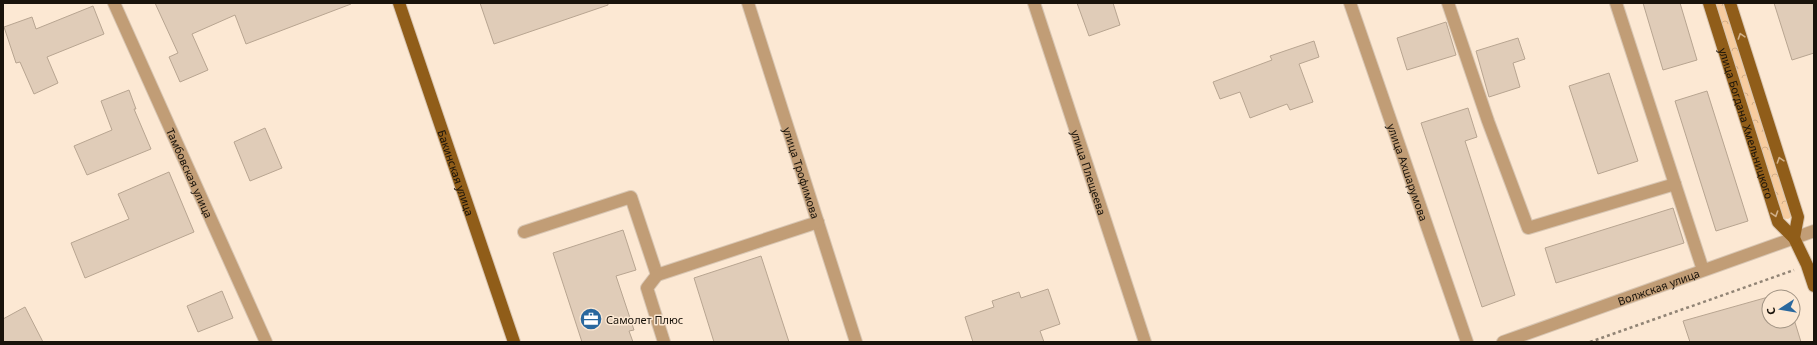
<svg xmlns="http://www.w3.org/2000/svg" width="1817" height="345" font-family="'Noto Sans',sans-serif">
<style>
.park{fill:url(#park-crowns)}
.building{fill:#e0ccb8;stroke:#b8a591}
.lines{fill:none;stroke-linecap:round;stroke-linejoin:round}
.minor-casing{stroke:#d8c6b3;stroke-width:14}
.major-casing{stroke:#d8c6b3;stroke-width:14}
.path{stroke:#918475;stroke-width:2.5;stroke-dasharray:3 3;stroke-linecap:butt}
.minor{stroke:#c19d76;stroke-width:12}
.major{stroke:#905d19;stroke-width:12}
.oneway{stroke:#d1b089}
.labels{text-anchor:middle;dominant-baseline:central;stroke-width:3;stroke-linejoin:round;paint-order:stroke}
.street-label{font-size:11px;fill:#19130b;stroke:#fce8d3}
.poi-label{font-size:11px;fill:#19130b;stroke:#fce8d3;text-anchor:start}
</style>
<defs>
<pattern id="park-crowns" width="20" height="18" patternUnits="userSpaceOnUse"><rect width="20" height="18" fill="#f7cc9f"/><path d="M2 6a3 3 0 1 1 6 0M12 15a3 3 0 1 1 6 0" fill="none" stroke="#d3ae88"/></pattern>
</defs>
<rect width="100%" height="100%" fill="#fce8d3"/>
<path class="park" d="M1713 3H1726L1793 216 1788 219 1782 218Z"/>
<g class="building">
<path d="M155 3H350L351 4 246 44 235 15 192 34 208 70 180 82 169 57 178 53Z"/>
<path d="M480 3H608V5L494 44Z"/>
<path d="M1077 3H1113L1120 25 1089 36Z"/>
<path d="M1643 3H1680L1697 60 1663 70Z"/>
<path d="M1774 3H1814V53L1792 60Z"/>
<path d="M93 6 104 34 47 57 58 83 34 94 20 62 16 63 4 27 32 17 36 29Z"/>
<path d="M1446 22 1456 55 1407 70 1397 38Z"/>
<path d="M1518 38 1525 59 1513 63 1520 87 1489 97 1476 51Z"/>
<path d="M1314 41 1319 57 1299 64 1313 102 1290 110 1287 104 1250 118 1240 92 1220 99 1213 82 1272 60 1270 56Z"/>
<path d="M1609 73 1638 161 1598 174 1569 86Z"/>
<path d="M129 90 136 109H134L151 149 87 175 74 146 112 130 101 101Z"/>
<path d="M1707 91 1748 221 1716 231 1675 101Z"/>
<path d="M1468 108 1477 137 1465 141 1515 295 1482 307 1421 123Z"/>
<path d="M265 128 282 168 250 181 234 142Z"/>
<path d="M169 172 194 232 85 278 71 243 129 219 118 194Z"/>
<path d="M1673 208 1684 243 1556 283 1545 248Z"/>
<path d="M623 230 636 270 616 276 634 330 629 331 633 342H582L553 253Z"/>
<path d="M761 256 789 342H714L694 278Z"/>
<path d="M1048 289 1060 324 1040 331 1044 342H973L965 317 994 307 992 301 1019 292 1021 298Z"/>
<path d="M222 291 233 318 198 332 187 306Z"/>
<path d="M1786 292 1787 297H1769V321H1793V316L1801 342H1690L1683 321Z"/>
<path d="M25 307 43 342H3V319Z"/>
</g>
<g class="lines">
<g class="minor-casing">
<g id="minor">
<path id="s1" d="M114 3 266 342"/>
<path id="s2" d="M748 3 856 342"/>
<path id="s3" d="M1034 3 1145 342"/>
<path id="s4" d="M1350 3 1467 342"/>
<path d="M1448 3 1488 121 1528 228 1675 184"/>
<path d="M1616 3 1703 270"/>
<path d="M524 232 631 197 657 275 818 222"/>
<path d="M657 275 647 288 664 342"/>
<path id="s5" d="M1503 342 1814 231"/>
</g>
</g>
<g class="major-casing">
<g id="major">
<path id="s6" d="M399 3 514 342"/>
<path id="s7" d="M1709 3 1778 222 1794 238 1807 265 1814 286"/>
<path d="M1730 3 1798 217 1794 238"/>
</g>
</g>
<path class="path" d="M1590 342 1794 270"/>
<use href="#minor" class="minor"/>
<use href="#major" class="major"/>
</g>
<defs><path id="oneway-chevron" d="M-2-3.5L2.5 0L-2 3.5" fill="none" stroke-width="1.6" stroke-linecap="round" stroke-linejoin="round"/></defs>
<g class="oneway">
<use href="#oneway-chevron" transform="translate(1741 36) rotate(-108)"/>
<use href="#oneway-chevron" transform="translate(1780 160) rotate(-108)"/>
<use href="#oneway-chevron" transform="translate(1775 214) rotate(72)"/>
</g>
<defs>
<g id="office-disc" transform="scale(1.15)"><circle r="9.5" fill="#2a689e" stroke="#fce8d3"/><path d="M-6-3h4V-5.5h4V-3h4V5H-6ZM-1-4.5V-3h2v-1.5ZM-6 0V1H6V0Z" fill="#fff"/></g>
</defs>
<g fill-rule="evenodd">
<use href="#office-disc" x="591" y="319"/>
</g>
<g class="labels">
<g class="street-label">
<text stroke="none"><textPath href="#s7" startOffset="126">улица Богдана Хмельницкого</textPath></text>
<text stroke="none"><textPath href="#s1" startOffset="186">Тамбовская улица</textPath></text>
<text stroke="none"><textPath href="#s6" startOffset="179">Бакинская улица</textPath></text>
<text stroke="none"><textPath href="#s3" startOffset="178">улица Плещеева</textPath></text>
<text stroke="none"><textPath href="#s2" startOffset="178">улица Трофимова</textPath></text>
<text stroke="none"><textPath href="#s4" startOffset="179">улица Ахшарумова</textPath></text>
<text stroke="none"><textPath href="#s5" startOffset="165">Волжская улица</textPath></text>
</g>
<g class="poi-label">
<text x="606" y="319">Самолет Плюс</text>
</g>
</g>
<rect width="1817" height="345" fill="none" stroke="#19130b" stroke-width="8"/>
<g transform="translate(1781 309) rotate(258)"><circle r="19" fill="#fce8d3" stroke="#a19383"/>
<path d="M0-3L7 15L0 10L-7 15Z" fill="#2a689e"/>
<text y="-6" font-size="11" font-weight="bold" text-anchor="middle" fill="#19130b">С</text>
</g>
</svg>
